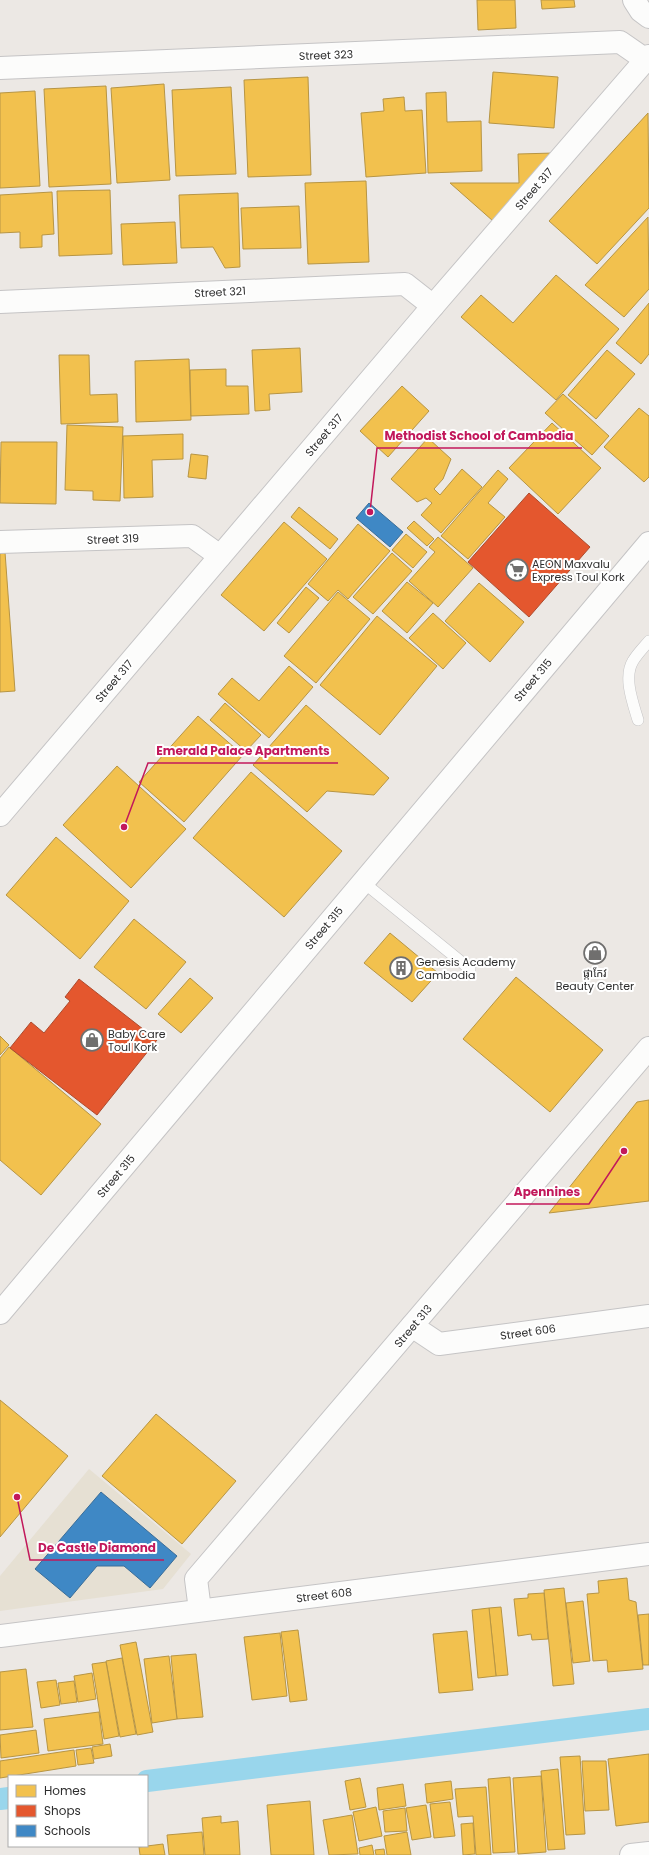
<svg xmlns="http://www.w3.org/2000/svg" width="649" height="1855" font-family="Poppins,'Noto Sans Khmer',sans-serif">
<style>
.education{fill:#e6e0d3}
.homes{fill:#f2c14e;stroke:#b79544}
.shops{fill:#e4572e;stroke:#ad4b2e}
.schools{fill:#3f88c5;stroke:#3a6d98}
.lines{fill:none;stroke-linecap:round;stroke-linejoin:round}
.canal{stroke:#99d6ec;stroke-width:22}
.service-casing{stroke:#c5c4c5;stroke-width:12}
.minor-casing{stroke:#c5c4c5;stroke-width:24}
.tertiary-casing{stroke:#c5c4c5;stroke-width:24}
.service{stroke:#fcfcfb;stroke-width:11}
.minor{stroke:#fcfcfb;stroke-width:22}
.tertiary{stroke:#fcfcfb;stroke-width:22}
.labels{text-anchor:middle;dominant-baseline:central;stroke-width:4;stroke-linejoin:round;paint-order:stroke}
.street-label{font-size:11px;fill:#2e2e2e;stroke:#fff}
.poi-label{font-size:11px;fill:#2e2e2e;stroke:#fff;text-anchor:start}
.leader{fill:none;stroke:#c2185b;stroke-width:1.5}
.callout-dot{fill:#c2185b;stroke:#fff;stroke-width:1.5}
.callout-label{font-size:12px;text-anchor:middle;font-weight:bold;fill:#c2185b;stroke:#fff;stroke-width:4;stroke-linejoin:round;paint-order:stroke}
</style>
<rect width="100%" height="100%" fill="#ece8e4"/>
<path class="education" d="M89 1469 191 1554 163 1589 0 1611V1576Z"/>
<g class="homes">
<path d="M477 0H515L516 28 478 30Z"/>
<path d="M541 0H574L575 7 542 9Z"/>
<path d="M493 72 558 77 554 128 489 123Z"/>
<path d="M308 77 311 175 248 177 244 80Z"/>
<path d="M164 84 170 180 117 183 111 88Z"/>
<path d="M106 86 111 184 49 187 44 89Z"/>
<path d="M231 87 236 174 176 176 172 90Z"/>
<path d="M35 91 40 186 0 188V93Z"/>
<path d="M446 92 447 122 481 121 482 171 428 173 426 93Z"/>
<path d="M404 97 405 111 422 110 426 173 366 177 361 113 384 111 383 99Z"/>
<path d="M648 113 649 208 597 264 549 221Z"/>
<path d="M554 153 493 221 450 183H519L518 154Z"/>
<path d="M366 181 369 262 308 264 305 183Z"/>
<path d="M110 190 112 254 59 256 57 191Z"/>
<path d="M52 192 54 234 42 235V247L20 248V232L0 233V195Z"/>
<path d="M238 193 240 267 225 268 213 247 181 248 179 195Z"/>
<path d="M299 206 301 248 243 249 241 208Z"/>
<path d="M648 217 649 289 624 317 585 285Z"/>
<path d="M175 222 177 263 123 265 121 224Z"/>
<path d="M556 275 619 329 556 400 461 317 481 295 513 323Z"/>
<path d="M649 303V354L641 364 616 343Z"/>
<path d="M300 348 302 392 269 394 270 410 255 411 252 350Z"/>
<path d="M607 350 635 374 596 419 568 395Z"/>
<path d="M59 355H89L90 395 117 394 118 422 61 424Z"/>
<path d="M189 359 191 420 136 422 135 361Z"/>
<path d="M226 369V386H248L249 414 191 416 190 370Z"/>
<path d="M402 386 429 411 388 457 360 431Z"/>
<path d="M563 394 609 436 592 455 545 413Z"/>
<path d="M639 408 649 416V477L644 482 604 447Z"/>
<path d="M552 423 601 468 558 514 509 468Z"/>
<path d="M67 425 123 427 120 501 93 500V491L65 490Z"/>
<path d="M183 434V459L152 460 153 497 124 498 123 436Z"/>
<path d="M428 438 451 459 443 479 434 489 440 495 462 469 482 487 441 533 421 515 432 503 426 498 417 502 391 479Z"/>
<path d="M1 442H57L56 504 0 503Z"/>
<path d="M191 454 208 456 206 479 188 477Z"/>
<path d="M498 470 508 479 488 503 505 517 468 559 441 536Z"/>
<path d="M299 507 338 539 330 549 291 517Z"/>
<path d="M414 521 434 539 427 546 407 528Z"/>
<path d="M284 522 327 559 264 631 221 595Z"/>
<path d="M358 524 390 551 348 599 338 590 328 601 308 584Z"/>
<path d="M406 534 427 552 413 568 392 550Z"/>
<path d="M438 537 473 568 438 607 409 581 435 552 429 547Z"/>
<path d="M5 552 15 691 0 692V553Z"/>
<path d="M392 553 412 571 373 614 353 597Z"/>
<path d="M407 582 433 603 407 633 382 611Z"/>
<path d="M479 583 524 622 490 662 445 621Z"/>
<path d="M306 587 319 598 289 633 277 623Z"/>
<path d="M338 592 370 619 316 683 284 656Z"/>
<path d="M433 613 466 643 443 669 409 638Z"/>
<path d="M377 616 437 666 380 735 320 685Z"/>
<path d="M289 666 313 687 269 738 218 694 232 678 259 701Z"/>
<path d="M225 703 261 735 246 751 210 720Z"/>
<path d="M306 705 389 778 374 795 327 791 307 812 253 765Z"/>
<path d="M198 716 243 755 184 822 139 782Z"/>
<path d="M117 766 186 829 131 888 63 825Z"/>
<path d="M251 772 342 851 284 917 193 838Z"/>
<path d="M56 837 129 901 80 959 6 895Z"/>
<path d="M134 919 186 962 146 1009 94 967Z"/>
<path d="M390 933 438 973 412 1002 364 963Z"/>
<path d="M516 977 603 1050 550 1112 463 1039Z"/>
<path d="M190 978 213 998 181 1033 158 1014Z"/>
<path d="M0 1036 9 1045 0 1055Z"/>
<path d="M9 1047 101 1124 41 1195 0 1160V1058Z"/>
<path d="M649 1100V1201L549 1213 637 1102Z"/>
<path d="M0 1400 68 1456 0 1537Z"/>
<path d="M156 1414 236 1481 182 1544 102 1476Z"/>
<path d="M627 1578 629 1600 636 1602 643 1669 608 1672 607 1660 593 1661 587 1594 599 1593 598 1581Z"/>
<path d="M564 1588 574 1684 553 1686 544 1590Z"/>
<path d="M544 1593 548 1639 532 1640 531 1634 518 1636 514 1599 528 1598V1594Z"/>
<path d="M583 1601 590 1661 573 1663 566 1603Z"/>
<path d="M501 1607 508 1675 496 1676 489 1608Z"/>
<path d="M489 1608 496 1676 478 1678 472 1610Z"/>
<path d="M649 1614V1665H643L638 1615Z"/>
<path d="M298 1630 307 1700 290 1702 281 1632Z"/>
<path d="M467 1631 473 1690 439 1693 433 1634Z"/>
<path d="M280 1633 287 1696 252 1700 244 1637Z"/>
<path d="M136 1642 153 1732 137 1735 120 1645Z"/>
<path d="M196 1654 203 1717 177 1719 171 1656Z"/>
<path d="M169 1656 177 1719 152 1723 144 1659Z"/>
<path d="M122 1658 136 1734 120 1737 106 1661Z"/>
<path d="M106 1662 119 1736 104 1739 92 1664Z"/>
<path d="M26 1669 33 1727 0 1730V1672Z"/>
<path d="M92 1673 96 1699 78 1702 74 1676Z"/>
<path d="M56 1680 60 1705 41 1708 37 1682Z"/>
<path d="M74 1681 77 1702 61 1704 58 1683Z"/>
<path d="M99 1712 103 1744 48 1751 44 1719Z"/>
<path d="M36 1730 39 1753 1 1758 0 1735Z"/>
<path d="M110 1744 112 1756 94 1759 92 1747Z"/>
<path d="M91 1748 94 1763 78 1765 76 1750Z"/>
<path d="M74 1750 76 1766 0 1778V1761Z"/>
<path d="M649 1754V1822L616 1826 608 1759Z"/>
<path d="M580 1756 585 1834 566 1835 560 1757Z"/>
<path d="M582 1761H606L609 1810 585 1811Z"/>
<path d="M558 1769 565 1849 548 1850 541 1771Z"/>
<path d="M541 1776 546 1852 518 1854 513 1778Z"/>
<path d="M510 1777 515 1852 493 1853 488 1779Z"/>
<path d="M360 1778 366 1807 350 1810 345 1781Z"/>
<path d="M451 1781 453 1799 427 1803 425 1784Z"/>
<path d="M403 1784 406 1806 379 1810 377 1788Z"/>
<path d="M486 1787 491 1855H476L473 1816 458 1817 455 1789Z"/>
<path d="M310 1801 314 1855H271L267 1805Z"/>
<path d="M450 1802 455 1836 434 1838 430 1804Z"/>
<path d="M426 1805 431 1837 412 1840 406 1808Z"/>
<path d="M376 1807 382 1836 359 1841 353 1812Z"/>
<path d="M405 1808 407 1831 385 1832 383 1811Z"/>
<path d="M352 1815 358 1854 329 1855 323 1820Z"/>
<path d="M221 1816V1823L238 1821 240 1855H205L202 1818Z"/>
<path d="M473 1823 475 1854 463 1855 461 1824Z"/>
<path d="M202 1832 204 1855H169L167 1835Z"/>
<path d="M407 1832 411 1855H387L384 1836Z"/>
<path d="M163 1844 165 1855H140L139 1847Z"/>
<path d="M372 1845 374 1855H360L359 1848Z"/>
<path d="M384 1849 385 1855H376L375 1850Z"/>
</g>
<g class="shops">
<path d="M529 493 590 547 529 617 468 562Z"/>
<path d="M79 979 157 1040 97 1115 10 1048 31 1022 44 1033 70 1001 65 997Z"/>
</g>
<g class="schools">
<path d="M369 503 403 532 390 547 356 518Z"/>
<path d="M101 1492 177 1556 150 1588 124 1566H97L70 1598 35 1569Z"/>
</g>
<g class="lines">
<g class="canal">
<path d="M147 1781 649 1719"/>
<path d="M0 1799 9 1798"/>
</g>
<g class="service-casing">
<g id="service">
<path d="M638 720C633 703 623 677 633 661 637 654 644 647 649 641"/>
<path d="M363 882 470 969"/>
</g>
</g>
<g class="minor-casing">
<g id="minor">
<path d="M634 0 641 11 649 17"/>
<path d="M0 68 620 42 646 60"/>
<path d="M0 302 405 284 433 306"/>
<path d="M0 542 192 536 220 556"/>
<path d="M0 815 433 306 649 56"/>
<path d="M412 1326 439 1344 649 1316"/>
<path d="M200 1610 196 1579 649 1048"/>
<path d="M0 1636 649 1554"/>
<path d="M631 1855 649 1853"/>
</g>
</g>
<g class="tertiary-casing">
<path id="tertiary" d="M0 1313 649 543"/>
</g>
<use href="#service" class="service"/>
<use href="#minor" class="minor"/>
<use href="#tertiary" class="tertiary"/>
</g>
<defs>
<g id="supermarket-ring" transform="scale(1.15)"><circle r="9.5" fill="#fff" stroke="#706f6e" stroke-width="1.5"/><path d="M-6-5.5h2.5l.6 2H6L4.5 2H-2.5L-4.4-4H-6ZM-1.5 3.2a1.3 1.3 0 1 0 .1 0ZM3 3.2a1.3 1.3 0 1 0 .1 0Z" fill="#706f6e"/></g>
<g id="shop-ring" transform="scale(1.15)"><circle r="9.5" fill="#fff" stroke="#706f6e" stroke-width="1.5"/><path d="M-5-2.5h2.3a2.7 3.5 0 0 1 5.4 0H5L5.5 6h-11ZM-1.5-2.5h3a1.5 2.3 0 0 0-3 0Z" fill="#706f6e"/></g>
<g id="building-ring" transform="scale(1.15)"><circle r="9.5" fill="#fff" stroke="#706f6e" stroke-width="1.5"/><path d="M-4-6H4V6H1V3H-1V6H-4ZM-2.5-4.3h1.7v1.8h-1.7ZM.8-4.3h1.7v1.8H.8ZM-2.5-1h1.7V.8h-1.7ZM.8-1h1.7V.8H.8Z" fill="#706f6e"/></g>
</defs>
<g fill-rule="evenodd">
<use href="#supermarket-ring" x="517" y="570"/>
<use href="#shop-ring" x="595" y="953"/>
<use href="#building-ring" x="401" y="968"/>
<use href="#shop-ring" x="92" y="1040"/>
</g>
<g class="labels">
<g class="street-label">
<text transform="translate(326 55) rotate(-2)">Street 323</text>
<text transform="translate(534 189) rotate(-49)">Street 317</text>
<text transform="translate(220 292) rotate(-3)">Street 321</text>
<text transform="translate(324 435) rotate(-50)">Street 317</text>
<text transform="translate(113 539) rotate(-2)">Street 319</text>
<text transform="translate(533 680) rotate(-50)">Street 315</text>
<text transform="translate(114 681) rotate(-50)">Street 317</text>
<text transform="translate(324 928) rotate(-50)">Street 315</text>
<text transform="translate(116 1176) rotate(-50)">Street 315</text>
<text transform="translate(413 1326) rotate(-50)">Street 313</text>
<text transform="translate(528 1332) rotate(-8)">Street 606</text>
<text transform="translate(324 1595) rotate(-7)">Street 608</text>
</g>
<g class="poi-label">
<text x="532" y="564">AEON Maxvalu<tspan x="532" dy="13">Express Toul Kork</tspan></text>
<text x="416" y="962">Genesis Academy<tspan x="416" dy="13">Cambodia</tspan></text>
<text x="595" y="973" text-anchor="middle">ផ្កាកែវ<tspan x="595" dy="13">Beauty Center</tspan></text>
<text x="108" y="1034">Baby Care<tspan x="108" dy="13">Toul Kork</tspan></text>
</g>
</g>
<path class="leader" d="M370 512L377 448H582M124 827L148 763H338M624 1151L589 1204H506M17 1497L30 1560H164"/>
<g class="callout-dot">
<circle cx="370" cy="512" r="4"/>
<circle cx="124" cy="827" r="4"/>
<circle cx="624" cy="1151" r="4"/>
<circle cx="17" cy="1497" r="4"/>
</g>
<g class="callout-label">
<text x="479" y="440">Methodist School of Cambodia</text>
<text x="243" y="755">Emerald Palace Apartments</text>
<text x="547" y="1196">Apennines</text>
<text x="97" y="1552">De Castle Diamond</text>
</g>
<rect x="8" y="1775" width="140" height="72" fill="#ffffff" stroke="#ababab"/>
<rect x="16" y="1785" width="20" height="12" fill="#f2c14e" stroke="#ababab"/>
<text x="44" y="1795" font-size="12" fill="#2e2e2e">Homes</text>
<rect x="16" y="1805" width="20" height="12" fill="#e4572e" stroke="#ababab"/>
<text x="44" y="1815" font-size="12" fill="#2e2e2e">Shops</text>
<rect x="16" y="1825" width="20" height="12" fill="#3f88c5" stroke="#ababab"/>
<text x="44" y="1835" font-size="12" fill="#2e2e2e">Schools</text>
</svg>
